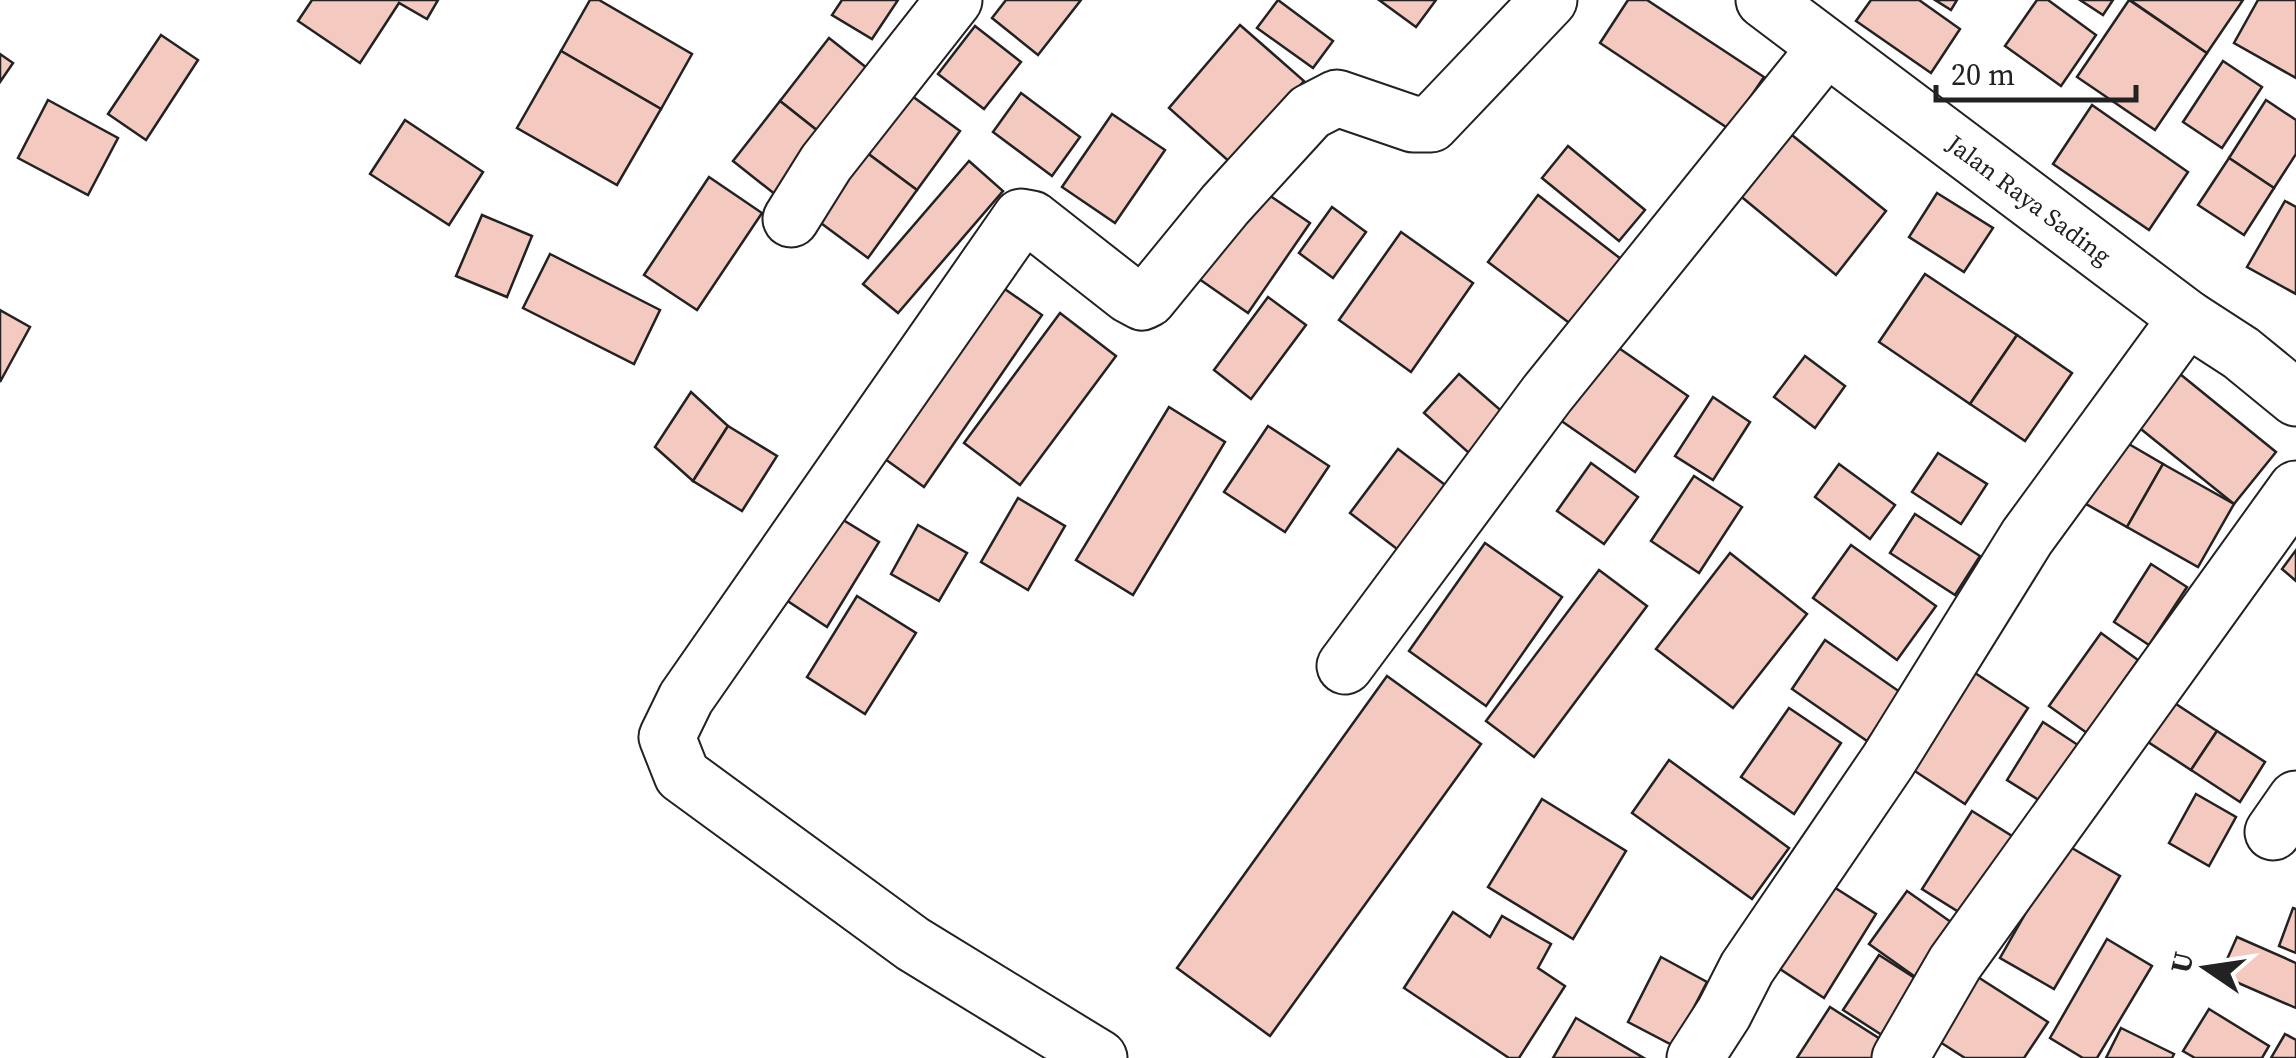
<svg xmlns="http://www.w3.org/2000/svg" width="2296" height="1058" font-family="'Source Serif 4',serif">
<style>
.building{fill:#f3c9c0;stroke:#222;stroke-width:2.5}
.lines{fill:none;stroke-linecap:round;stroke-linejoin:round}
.minor-casing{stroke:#222;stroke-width:59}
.minor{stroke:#fff;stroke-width:55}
.labels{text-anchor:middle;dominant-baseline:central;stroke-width:8;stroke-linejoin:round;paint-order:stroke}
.street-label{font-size:25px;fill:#222;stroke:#fff}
</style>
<rect width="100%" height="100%" fill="#fff"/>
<g class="building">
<path d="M312 0H438L427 19 399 3 360 63 298 21Z"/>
<path d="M590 0H599L692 54 661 109 561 51Z"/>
<path d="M842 0H898L872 39 832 15Z"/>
<path d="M1006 0H1081L1038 55 992 18Z"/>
<path d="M1278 0 1333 41 1313 68 1257 28Z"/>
<path d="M1379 0H1436L1416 27Z"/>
<path d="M1628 0H1647L1764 77 1729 129 1600 43Z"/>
<path d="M1871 0H1919L1960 29 1931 73 1856 21Z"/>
<path d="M1935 0H1957L1951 10Z"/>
<path d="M2037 0H2048L2096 35 2061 86 2005 46Z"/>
<path d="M2080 0H2113L2103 15Z"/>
<path d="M2129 0 2207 53 2155 130 2077 77Z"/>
<path d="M2130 0H2243L2207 53Z"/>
<path d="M2258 0H2296V78L2234 43Z"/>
<path d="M1240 25 1304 81 1232 164 1169 108Z"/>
<path d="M975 26 1021 62 984 109 938 74Z"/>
<path d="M161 35 198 60 146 140 108 114Z"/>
<path d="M829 38 877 76 828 139 780 101Z"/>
<path d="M561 51 661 109 617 185 517 128Z"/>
<path d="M0 54 13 63 0 82Z"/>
<path d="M2223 61 2262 87 2222 148 2183 122Z"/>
<path d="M901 88 960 131 917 190 859 147Z"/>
<path d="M1021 93 1080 137 1052 176 993 132Z"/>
<path d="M48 100 118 138 88 195 18 158Z"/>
<path d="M2266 100 2296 120V154L2274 188 2229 158Z"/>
<path d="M780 101 828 139 781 199 733 161Z"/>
<path d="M2092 105 2188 172 2149 230 2053 164Z"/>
<path d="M1112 114 1165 150 1115 223 1062 187Z"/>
<path d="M405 120 483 172 449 225 370 174Z"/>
<path d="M1782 127 1886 211 1836 275 1732 189Z"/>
<path d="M1568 146 1645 210 1619 241 1542 178Z"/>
<path d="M859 147 917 190 868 258 810 215Z"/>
<path d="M2229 158 2274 188 2244 235 2198 205Z"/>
<path d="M969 161 1003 191 898 313 863 284Z"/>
<path d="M709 177 762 213 697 310 644 275Z"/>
<path d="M1250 182 1310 223 1248 313 1189 272Z"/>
<path d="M1937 193 1993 228 1964 272 1909 237Z"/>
<path d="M1538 195 1621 259 1572 325 1488 262Z"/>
<path d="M2285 201 2296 207V294L2247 267Z"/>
<path d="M1332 207 1366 232 1333 278 1299 253Z"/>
<path d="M482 215 532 236 507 297 456 276Z"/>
<path d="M1401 232 1473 283 1411 372 1339 320Z"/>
<path d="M550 254 660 310 634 364 523 308Z"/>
<path d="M1925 274 2017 335 1970 404 1879 342Z"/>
<path d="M989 278 1042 315 924 487 871 449Z"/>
<path d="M1268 297 1306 325 1251 399 1214 370Z"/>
<path d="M0 310 30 327 0 382Z"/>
<path d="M1060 313 1116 356 1020 485 964 443Z"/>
<path d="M2017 335 2072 373 2025 441 1970 404Z"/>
<path d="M1613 344 1688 396 1635 472 1560 420Z"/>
<path d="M1805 356 1845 386 1815 428 1774 397Z"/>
<path d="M2164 361 2276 452 2234 504 2121 413Z"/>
<path d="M1459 374 1513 421 1478 461 1424 413Z"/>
<path d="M691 392 728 426 693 481 655 447Z"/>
<path d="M1713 397 1750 422 1713 480 1675 456Z"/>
<path d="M1169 407 1225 442 1133 595 1076 560Z"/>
<path d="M728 426 777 456 742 511 693 481Z"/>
<path d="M1268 426 1329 466 1285 532 1224 492Z"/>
<path d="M2122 440 2163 464 2127 527 2086 504Z"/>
<path d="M1398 449 1453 491 1405 555 1350 513Z"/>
<path d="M1938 453 1987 484 1961 524 1912 492Z"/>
<path d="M1591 463 1638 497 1604 544 1557 511Z"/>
<path d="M1839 464 1895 505 1870 539 1815 497Z"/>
<path d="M2163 464 2234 504 2198 567 2127 527Z"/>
<path d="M1694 476 1742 507 1699 573 1651 541Z"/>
<path d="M1018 498 1065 526 1028 590 981 562Z"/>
<path d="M822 507 879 542 827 627 774 592Z"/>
<path d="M1915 514 1980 556 1955 595 1890 553Z"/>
<path d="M918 525 967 553 939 601 891 574Z"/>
<path d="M1485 543 1562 597 1486 706 1409 651Z"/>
<path d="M1851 545 1936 606 1897 660 1813 598Z"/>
<path d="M2296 550V581L2282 569Z"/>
<path d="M1730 553 1807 614 1733 708 1656 649Z"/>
<path d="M2151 564 2187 587 2149 645 2114 622Z"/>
<path d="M1599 570 1647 606 1534 757 1486 721Z"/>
<path d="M857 596 916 633 865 714 807 677Z"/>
<path d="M2101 633 2138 660 2087 733 2049 706Z"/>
<path d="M1825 640 1900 692 1867 741 1792 689Z"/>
<path d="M1966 667 2028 708 1965 804 1904 764Z"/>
<path d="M1387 676 1481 744 1270 1036 1177 968Z"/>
<path d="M2170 700 2217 731 2191 770 2145 740Z"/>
<path d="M1789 708 1841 743 1794 814 1741 777Z"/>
<path d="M2043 722 2081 747 2045 804 2007 780Z"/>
<path d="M2217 731 2265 762 2240 802 2191 770Z"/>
<path d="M1669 760 1789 848 1752 899 1632 813Z"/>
<path d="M2196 794 2236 817 2209 866 2169 843Z"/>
<path d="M1542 799 1626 851 1573 939 1488 887Z"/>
<path d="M1972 811 2020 841 1970 919 1922 889Z"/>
<path d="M2065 844 2120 876 2054 989 2000 958Z"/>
<path d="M1826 882 1876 914 1824 998 1774 965Z"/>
<path d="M1907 891 1958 927 1921 981 1869 944Z"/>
<path d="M2293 908 2296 909V953L2279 946Z"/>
<path d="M1453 912 1490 937 1502 916 1551 944 1538 968 1565 986 1519 1058H1509L1404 988Z"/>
<path d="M2237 937 2296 963V1008L2220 975Z"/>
<path d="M2107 939 2152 966 2097 1058H2083L2050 1038Z"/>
<path d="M1879 955 1921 982 1885 1037 1843 1010Z"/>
<path d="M1661 957 1707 982 1674 1046 1628 1022Z"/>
<path d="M1970 972 2048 1022 2024 1058H1965L1929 1035Z"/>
<path d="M1830 1007 1888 1044 1879 1058H1797Z"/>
<path d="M2209 1009 2269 1046 2262 1058H2195L2183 1051Z"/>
<path d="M1576 1018 1644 1058H1553Z"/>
<path d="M2121 1028 2174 1054 2172 1058H2106Z"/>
<path d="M2285 1034 2296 1040V1058H2271Z"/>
</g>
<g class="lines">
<g class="minor-casing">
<g id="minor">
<path id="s1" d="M1764 0 2187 318 2241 353 2296 398"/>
<path d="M791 219 826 163 954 0"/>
<path d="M1345 666 1547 394 1826 48"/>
<path d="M2273 832 2296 799"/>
<path d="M1099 1058 913 944 682 775 667 737 686 698 1021 217 1032 219 1129 295 1142 302 1148 299 1225 205 1310 112 1337 98 1413 124H1431L1549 0"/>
<path d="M1695 1058 1724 1013 1747 968 1888 761 2027 537 2187 318"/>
<path d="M1900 1058 1955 963 2296 489"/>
</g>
</g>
<use href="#minor" class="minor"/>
</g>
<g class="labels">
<g class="street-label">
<text stroke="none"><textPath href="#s1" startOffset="332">Jalan Raya Sading</textPath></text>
</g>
</g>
<g transform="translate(2206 968) rotate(283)" stroke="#ffffff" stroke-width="8" paint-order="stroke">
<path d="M0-8L18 38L0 25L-18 38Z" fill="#222222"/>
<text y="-15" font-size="28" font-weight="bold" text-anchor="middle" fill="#222222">U</text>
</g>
<path d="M1936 85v15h200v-15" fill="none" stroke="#222222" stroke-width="5"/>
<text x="1951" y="85" font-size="30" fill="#222222" stroke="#ffffff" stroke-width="8" paint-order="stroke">20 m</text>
</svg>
